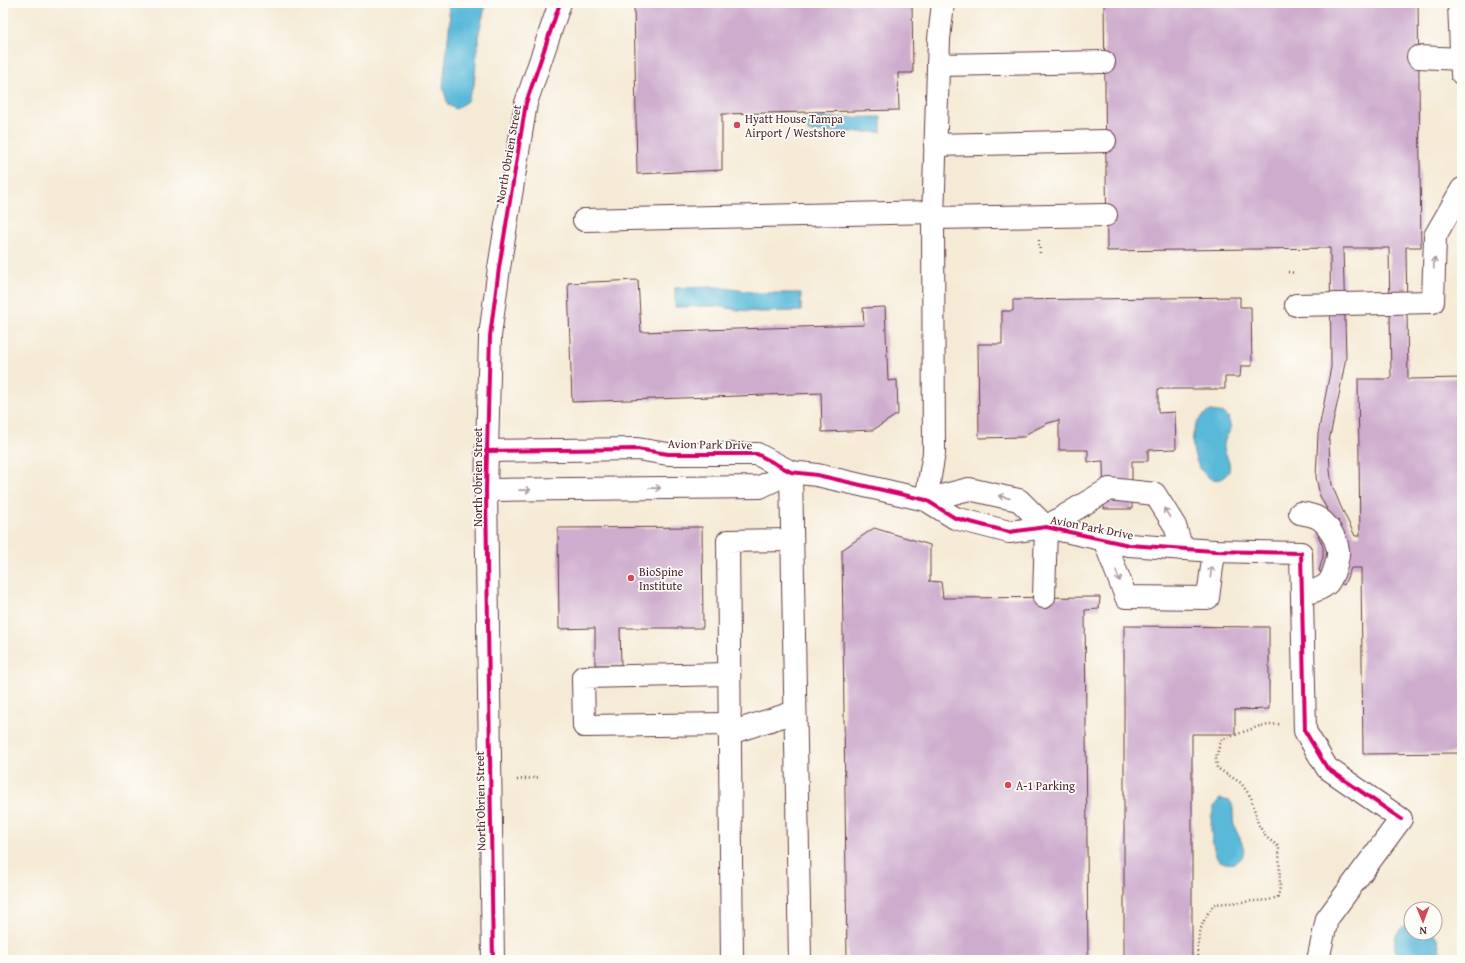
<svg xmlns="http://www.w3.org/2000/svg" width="1465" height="963" font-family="'Gentium Book Plus',serif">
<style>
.water{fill:#5ab9d9;stroke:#526c82}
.building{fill:#ceaccd;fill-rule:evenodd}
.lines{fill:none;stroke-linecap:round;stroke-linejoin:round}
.minor-casing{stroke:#643d44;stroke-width:24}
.path{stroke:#643d44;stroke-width:2.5;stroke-dasharray:1 3;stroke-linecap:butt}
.minor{stroke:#fff;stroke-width:22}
.cycleway-casing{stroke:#fdfcf7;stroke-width:6}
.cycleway{stroke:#d6006c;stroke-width:4}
.oneway{stroke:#ae9aa0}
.poi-dot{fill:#d1495b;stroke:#fdfcf7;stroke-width:1.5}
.labels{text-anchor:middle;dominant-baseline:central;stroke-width:3.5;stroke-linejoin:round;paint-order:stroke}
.poi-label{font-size:12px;fill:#4a1f2b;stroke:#fdfcf7;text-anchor:start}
.street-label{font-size:12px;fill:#4a1f2b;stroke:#fdfcf7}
</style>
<rect width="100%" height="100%" fill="#fdfcf7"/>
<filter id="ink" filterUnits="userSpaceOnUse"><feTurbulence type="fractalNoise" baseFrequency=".025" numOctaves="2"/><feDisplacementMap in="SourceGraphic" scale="8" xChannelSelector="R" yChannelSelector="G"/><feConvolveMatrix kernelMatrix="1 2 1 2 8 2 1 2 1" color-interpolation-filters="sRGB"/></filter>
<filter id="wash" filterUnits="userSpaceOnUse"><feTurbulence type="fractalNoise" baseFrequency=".012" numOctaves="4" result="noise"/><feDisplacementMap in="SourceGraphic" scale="16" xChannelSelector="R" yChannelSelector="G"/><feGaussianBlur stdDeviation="0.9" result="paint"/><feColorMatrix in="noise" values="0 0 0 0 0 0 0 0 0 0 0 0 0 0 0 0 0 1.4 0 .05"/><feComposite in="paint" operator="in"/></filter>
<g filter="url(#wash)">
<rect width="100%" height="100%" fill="#f5ead5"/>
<g class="water">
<path d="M448 3H486L479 32 474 85 467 101 456 109 448 105 443 87 450 20Z"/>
<path d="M881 117V132H808V118Z"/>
<path d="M716 287 759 293H801V311L760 312 738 310 716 306 675 307V288Z"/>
<path d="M1211 411 1224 413 1228 417 1231 429C1228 434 1224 439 1224 446 1224 455 1235 467 1226 475 1202 498 1173 427 1211 411Z"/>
<path d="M1220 799 1230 801C1235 806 1232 818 1234 825 1237 836 1253 854 1236 862 1230 865 1224 863 1218 860 1211 846 1206 810 1220 799Z"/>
<path d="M1411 923V933H1433C1439 940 1441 951 1440 960H1409L1396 952C1391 939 1399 926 1411 923Z"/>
</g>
<g id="blocks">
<g class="building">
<path d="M634 3H714V5L912 3 913 73H898L899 110 722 114V170L637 174Z"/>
<path d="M1104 3H1418L1421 247H1406L1408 379 1462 378V753L1363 754 1361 568H1351L1344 585 1319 571 1323 557V547L1318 535 1339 521 1329 513 1320 496 1316 477 1318 434 1331 367 1330 248 1107 251ZM1343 248H1389L1391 379H1358L1360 536H1355L1341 507 1332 485 1330 470 1329 441 1339 395 1346 357Z"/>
<path d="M638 280 641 332 864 325 863 308 885 307 888 381 897 380 898 414 873 430 822 432 821 393 572 402 568 283Z"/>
<path d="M1240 297V307H1251L1252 366H1241L1240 377H1225V389H1158V413L1175 412 1176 449 1148 450V461H1132V509H1104L1103 461 1088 462V450H1059V420L1048 423 1028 433 1024 437 979 438 978 344H1002V311H1013V300Z"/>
<path d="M702 527 703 628H620L621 665H595V628L559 629 558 528Z"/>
<path d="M874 528 930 545V580L928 581 941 582 943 598 1100 597 1099 609 1085 610 1088 960H847L842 550Z"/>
<path d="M1124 626 1269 627V709L1235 710V734H1192V958H1124Z"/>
</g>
</g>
</g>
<g filter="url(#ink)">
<use href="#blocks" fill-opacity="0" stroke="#643d44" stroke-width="1"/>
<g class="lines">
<g class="minor-casing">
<g id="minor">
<path d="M1459 3 1462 74"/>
<path d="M1418 57 1461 59"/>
<path d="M938 65 1104 62"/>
<path d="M935 145 1105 141"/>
<path d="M933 218 1106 215"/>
<path d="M584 220 934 212"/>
<path d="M1296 305 1433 302 1435 236 1462 189"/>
<path d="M486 451 637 449 668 454H757L791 472 817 475 926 500 955 518 1009 532 1046 527 1129 545 1214 551 1301 553 1305 731 1327 768 1401 819 1327 919 1318 960"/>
<path d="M791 472 800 960"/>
<path d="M486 490 760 487 791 472"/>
<path d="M926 500 934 453 933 218 939 39 943 3"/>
<path d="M926 500 969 489 1004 497 1019 500 1046 527"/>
<path d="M1300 513C1305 514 1312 515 1316 517 1327 522 1336 538 1338 550 1339 558 1333 577 1328 583 1321 590 1311 592 1302 594"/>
<path d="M1046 527 1109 489 1155 494 1175 526 1182 549"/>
<path d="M1104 540 1126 597 1208 598 1214 551"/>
<path d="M1044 597 1046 527"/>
<path d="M729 674 583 677 584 726 730 724"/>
<path d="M730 733 795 712"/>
<path d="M493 960 486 490 490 336 499 268 526 103 560 3"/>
<path d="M732 960 728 541 792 540"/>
</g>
</g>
<g class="path">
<path d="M1039 240 1040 254"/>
<path d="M1288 272 1295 273"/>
<path d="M517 780 540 777"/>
<path d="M1199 960C1195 939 1202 920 1214 904L1269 900 1278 897 1280 887 1279 847 1266 837 1258 824 1251 797 1241 783 1217 768 1216 758 1221 740 1260 726 1280 724"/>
</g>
<use href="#minor" class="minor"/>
<g class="cycleway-casing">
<g id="cycleway">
<path d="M486 451 637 449 668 454H757L791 472 817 475 926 500 955 518 1009 532 1046 527 1129 545 1214 551 1301 553 1305 731 1327 768 1401 819"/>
<path d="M493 960 486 490 490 336 499 268 526 103 560 3"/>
</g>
</g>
<use href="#cycleway" class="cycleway"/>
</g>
<defs><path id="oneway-shaft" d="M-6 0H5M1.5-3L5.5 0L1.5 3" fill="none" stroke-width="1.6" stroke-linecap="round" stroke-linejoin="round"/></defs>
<g class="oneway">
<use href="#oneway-shaft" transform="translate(1434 263) rotate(-88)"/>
<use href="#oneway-shaft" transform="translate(655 488) rotate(-1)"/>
<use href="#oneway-shaft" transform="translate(525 490) rotate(-1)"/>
<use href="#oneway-shaft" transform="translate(1004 497) rotate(-167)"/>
<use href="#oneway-shaft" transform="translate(1167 513) rotate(-123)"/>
<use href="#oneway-shaft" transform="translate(1211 572) rotate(-83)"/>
<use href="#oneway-shaft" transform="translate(1118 576) rotate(69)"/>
</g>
</g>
<g class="poi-dot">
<circle cx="737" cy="125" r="4"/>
<circle cx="631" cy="578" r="4"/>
<circle cx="1008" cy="785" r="4"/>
</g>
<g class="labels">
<g class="poi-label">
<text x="745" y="118">Hyatt House Tampa<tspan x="745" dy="14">Airport / Westshore</tspan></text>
<text x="639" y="571">BioSpine<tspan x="639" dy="14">Institute</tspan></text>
<text x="1016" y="785">A-1 Parking</text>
</g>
<g class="street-label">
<text transform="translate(508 154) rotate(-80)">North Obrien Street</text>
<text transform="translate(710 444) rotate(1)">Avion Park Drive</text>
<text transform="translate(477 477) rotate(-90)">North Obrien Street</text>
<text transform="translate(1092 527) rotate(11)">Avion Park Drive</text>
<text transform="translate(480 801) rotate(-91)">North Obrien Street</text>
</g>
</g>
<rect width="1465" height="963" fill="none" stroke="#fdfcf7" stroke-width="16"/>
<g transform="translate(1423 921) rotate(179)"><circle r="19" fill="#fdfcf7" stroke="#b5a4a5"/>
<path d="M0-3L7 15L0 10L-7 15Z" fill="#d1495b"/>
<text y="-6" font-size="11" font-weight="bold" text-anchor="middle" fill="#4a1f2b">N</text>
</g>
</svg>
